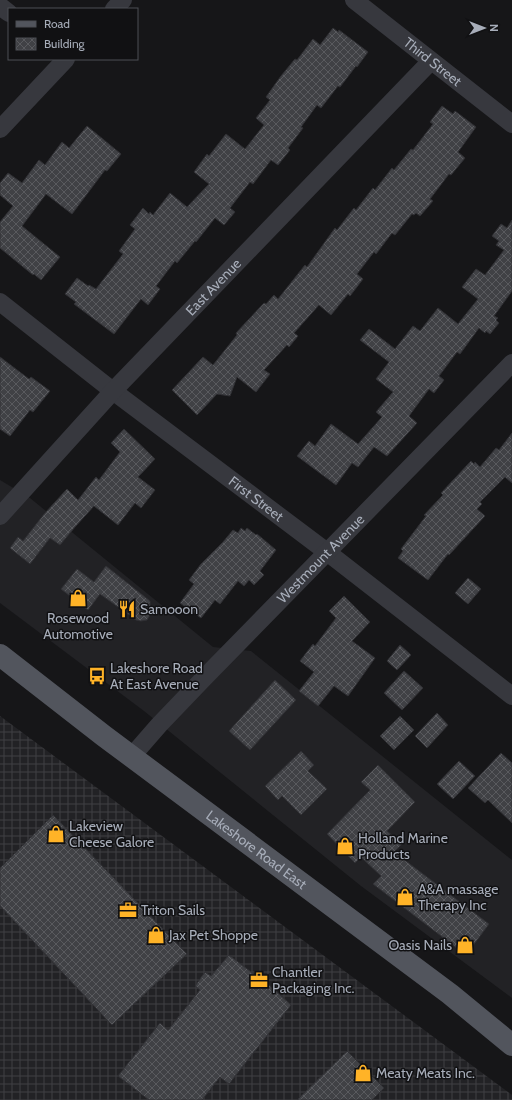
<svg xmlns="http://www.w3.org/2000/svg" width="512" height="1100" font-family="Cabin,sans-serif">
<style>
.built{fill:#222225}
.industrial{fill:url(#industrial-grid)}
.building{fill:url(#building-cross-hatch);stroke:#303034}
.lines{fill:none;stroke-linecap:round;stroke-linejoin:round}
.minor{stroke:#37383e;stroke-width:18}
.major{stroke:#52555d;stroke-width:22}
.labels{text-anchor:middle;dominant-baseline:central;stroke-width:3;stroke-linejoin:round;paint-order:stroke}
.street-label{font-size:14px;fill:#a7adb9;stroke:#111113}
.poi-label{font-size:14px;fill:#a7adb9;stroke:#111113;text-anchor:start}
</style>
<defs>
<pattern id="industrial-grid" width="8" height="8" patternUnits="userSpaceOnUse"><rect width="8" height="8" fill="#222225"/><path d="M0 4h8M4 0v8" fill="none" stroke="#3f3f43"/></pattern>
<pattern id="building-cross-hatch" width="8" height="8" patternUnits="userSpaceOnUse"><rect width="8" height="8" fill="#404145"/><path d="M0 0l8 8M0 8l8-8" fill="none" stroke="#595a5e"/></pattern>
</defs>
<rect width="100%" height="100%" fill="#161618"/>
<path class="built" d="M0 480 30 498 213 647 251 651 512 860V998L361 886 144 711 0 603Z"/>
<path class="industrial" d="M0 716 512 1095V1100H0Z"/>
<g class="building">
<path d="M333 28 338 32 339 30 368 52 357 67 356 66 340 87 338 86 321 108 317 105 301 127 303 128 288 148 290 150 278 165 271 160 253 184 250 182 230 208 235 212 224 225 215 218 196 242 195 241 177 263 175 261 156 286 160 289 148 305 141 299 114 334 74 304 76 302 65 294 77 278 88 286 89 285 96 289 123 254 119 251 135 229 130 225 143 208 149 214 150 212 153 215 170 193 187 207 209 184 194 172 207 154 209 156 226 134 245 149 264 125 256 118 270 100 266 97 281 76 295 59 297 60 313 39 320 45Z"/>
<path d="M442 106 453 114 455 111 476 127 458 152 465 158 451 175 449 174 430 199 433 201 420 216 416 213 414 215 412 214 395 235 392 233 376 254 374 252 357 274 363 279 350 296 348 294 331 315 319 305 294 333 298 336 289 347 287 345 264 370 270 374 256 392 237 377 230 396 217 394 197 415 172 390 203 357 213 365 237 335 236 333 264 303 266 304 274 295 278 299 305 265 307 267 335 228 337 230 354 208 356 210 373 188 375 190 392 168 394 170 411 149 413 150 433 124 430 122Z"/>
<path d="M87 126 121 154 107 171 105 170 72 214 46 194 22 226 60 257 41 280 34 274 33 275 0 248V222L13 206 0 195V183L8 173 22 183 39 160 45 165 62 142 69 148Z"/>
<path d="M512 220V291L494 316 498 318 496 320 499 323 490 334 486 331 485 333 479 328 460 354 457 352 439 376 444 380 434 393 429 389 409 416 417 423 387 456 374 447 358 467 352 463 336 485 297 456 309 441 315 446 331 424 358 444 382 417 376 412 393 392 376 379 389 362 360 340 369 329 395 349 413 326 420 331 438 308 458 324 478 299 462 287 476 269 485 275 504 250 496 245 499 241 492 236 501 224 507 228Z"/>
<path d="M0 357 29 379 31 377 50 391 33 412 30 410 10 436 0 429Z"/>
<path d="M124 429 155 459 138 477 155 490 141 508 135 503 118 525 94 506 75 527 60 545 50 538 30 564 10 548 18 537 23 541 45 513 67 489 78 500 96 477 99 480 120 452 111 443Z"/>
<path d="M512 433V483L505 477 480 502 482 504 477 509 485 516 449 555 448 554 428 580 398 558 403 551 401 549 426 516 424 515 443 495 441 493 471 461 474 464 475 462 480 467 496 448 499 450Z"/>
<path d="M241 528 245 531 247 528 256 535 257 534 276 550 260 571 264 575 254 585 249 580 244 586 238 581 220 604 215 600 201 618 180 603 194 584 189 580 201 564 223 542 233 530 238 533Z"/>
<path d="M106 566 150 601V615L147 620 141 621 136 620 100 594 88 610 61 589 77 569 94 582Z"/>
<path d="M468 578 481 589 468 604 455 593Z"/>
<path d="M344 596 370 622 352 641 375 658 348 696 334 686 318 706 299 691 314 672 300 661 313 644 315 646 336 618 329 611Z"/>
<path d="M400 645 411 655 397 670 387 661Z"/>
<path d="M404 671 423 688 402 710 384 693Z"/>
<path d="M275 680 296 700 250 750 229 731Z"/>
<path d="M437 713 448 725 427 748 415 736Z"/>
<path d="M400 716 414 730 394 750 380 736Z"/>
<path d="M301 751 314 765 308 771 327 789 301 815 282 796 278 800 265 786Z"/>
<path d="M501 753 512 763V823L488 800 485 803 468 788Z"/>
<path d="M459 761 475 776 453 799 437 784Z"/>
<path d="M378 765 415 802 387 831 402 844 394 852 489 924 466 955 373 884 381 876 361 857 355 863 327 834 370 790 361 782Z"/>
<path d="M53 815 187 954 112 1025 0 906V868Z"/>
<path d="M229 955 255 975 256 973 291 1005 229 1084 220 1077 202 1100H149L118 1076 160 1023 168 1030 200 990 195 986 205 972 211 976Z"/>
<path d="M347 1051 384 1088 372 1100H297Z"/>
</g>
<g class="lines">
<g class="minor">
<path id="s1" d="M354 0 512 124"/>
<path d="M0 6 9 13"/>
<path d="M114 9 123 0"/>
<path d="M0 129 66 59"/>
<path id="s2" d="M0 302 113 391 327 552 512 696"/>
<path id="s3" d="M0 516 113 391 431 61"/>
<path id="s4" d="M132 756 159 725 204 678 512 363"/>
</g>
<path class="major" id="s5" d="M0 655 104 736 450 994 512 1045"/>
</g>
<defs>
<g id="shop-bare" transform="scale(1.38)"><path d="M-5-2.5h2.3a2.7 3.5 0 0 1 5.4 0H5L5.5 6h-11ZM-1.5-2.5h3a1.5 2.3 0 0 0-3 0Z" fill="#ffb327" stroke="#111113" stroke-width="2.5" paint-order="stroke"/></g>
<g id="restaurant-bare" transform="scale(1.38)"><path d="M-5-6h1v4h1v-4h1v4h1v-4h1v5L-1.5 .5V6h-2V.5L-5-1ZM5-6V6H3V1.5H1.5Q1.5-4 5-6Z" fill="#ffb327" stroke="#111113" stroke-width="2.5" paint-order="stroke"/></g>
<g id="bus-bare" transform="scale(1.38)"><path d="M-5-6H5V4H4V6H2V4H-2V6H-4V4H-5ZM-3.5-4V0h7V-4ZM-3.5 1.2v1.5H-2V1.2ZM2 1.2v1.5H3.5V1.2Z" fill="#ffb327" stroke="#111113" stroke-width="2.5" paint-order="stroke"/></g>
<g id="office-bare" transform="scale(1.38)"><path d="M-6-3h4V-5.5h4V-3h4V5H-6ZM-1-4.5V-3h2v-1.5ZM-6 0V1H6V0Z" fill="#ffb327" stroke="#111113" stroke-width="2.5" paint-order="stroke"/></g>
</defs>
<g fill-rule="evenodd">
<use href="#shop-bare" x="78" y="598"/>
<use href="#restaurant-bare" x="127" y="609"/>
<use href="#bus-bare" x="97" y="676"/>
<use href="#shop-bare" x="56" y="834"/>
<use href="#shop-bare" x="345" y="846"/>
<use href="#shop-bare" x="405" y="897"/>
<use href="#office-bare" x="128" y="910"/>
<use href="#shop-bare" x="156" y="935"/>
<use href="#shop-bare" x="465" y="945"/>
<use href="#office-bare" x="259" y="980"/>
<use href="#shop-bare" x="363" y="1073"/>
</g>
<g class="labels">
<g class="street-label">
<text stroke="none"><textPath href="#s1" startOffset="100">Third Street</textPath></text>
<text stroke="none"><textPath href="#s3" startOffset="313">East Avenue</textPath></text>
<text stroke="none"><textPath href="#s2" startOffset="323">First Street</textPath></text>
<text stroke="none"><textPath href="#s4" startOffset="273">Westmount Avenue</textPath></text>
<text stroke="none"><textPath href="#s5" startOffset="322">Lakeshore Road East</textPath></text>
</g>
<g class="poi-label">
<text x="140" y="609">Samooon</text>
<text x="78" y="618" text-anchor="middle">Rosewood<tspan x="78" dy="16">Automotive</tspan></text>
<text x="110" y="668">Lakeshore Road<tspan x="110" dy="16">At East Avenue</tspan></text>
<text x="69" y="826">Lakeview<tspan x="69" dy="16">Cheese Galore</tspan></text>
<text x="358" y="838">Holland Marine<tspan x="358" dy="16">Products</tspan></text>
<text x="418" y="889">A&amp;A massage<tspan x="418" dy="16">Therapy Inc</tspan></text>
<text x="141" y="910">Triton Sails</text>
<text x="169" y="935">Jax Pet Shoppe</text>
<text x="452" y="945" text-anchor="end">Oasis Nails</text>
<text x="272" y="972">Chantler<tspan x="272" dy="16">Packaging Inc.</tspan></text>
<text x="376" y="1073">Meaty Meats Inc.</text>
</g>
</g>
<rect x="8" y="8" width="130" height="52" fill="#111113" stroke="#4d4f55"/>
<rect x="16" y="21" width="20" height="6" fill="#52555d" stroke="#4d4f55"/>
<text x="44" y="28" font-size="12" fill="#a7adb9">Road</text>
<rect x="16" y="38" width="20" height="12" fill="url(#building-cross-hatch)" stroke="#4d4f55"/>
<text x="44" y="48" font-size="12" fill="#a7adb9">Building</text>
<g transform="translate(484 28) rotate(90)" stroke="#111113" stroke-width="3" paint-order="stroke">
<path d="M0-3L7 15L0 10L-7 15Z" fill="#a7adb9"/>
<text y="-6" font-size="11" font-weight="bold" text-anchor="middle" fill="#a7adb9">N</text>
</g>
</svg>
